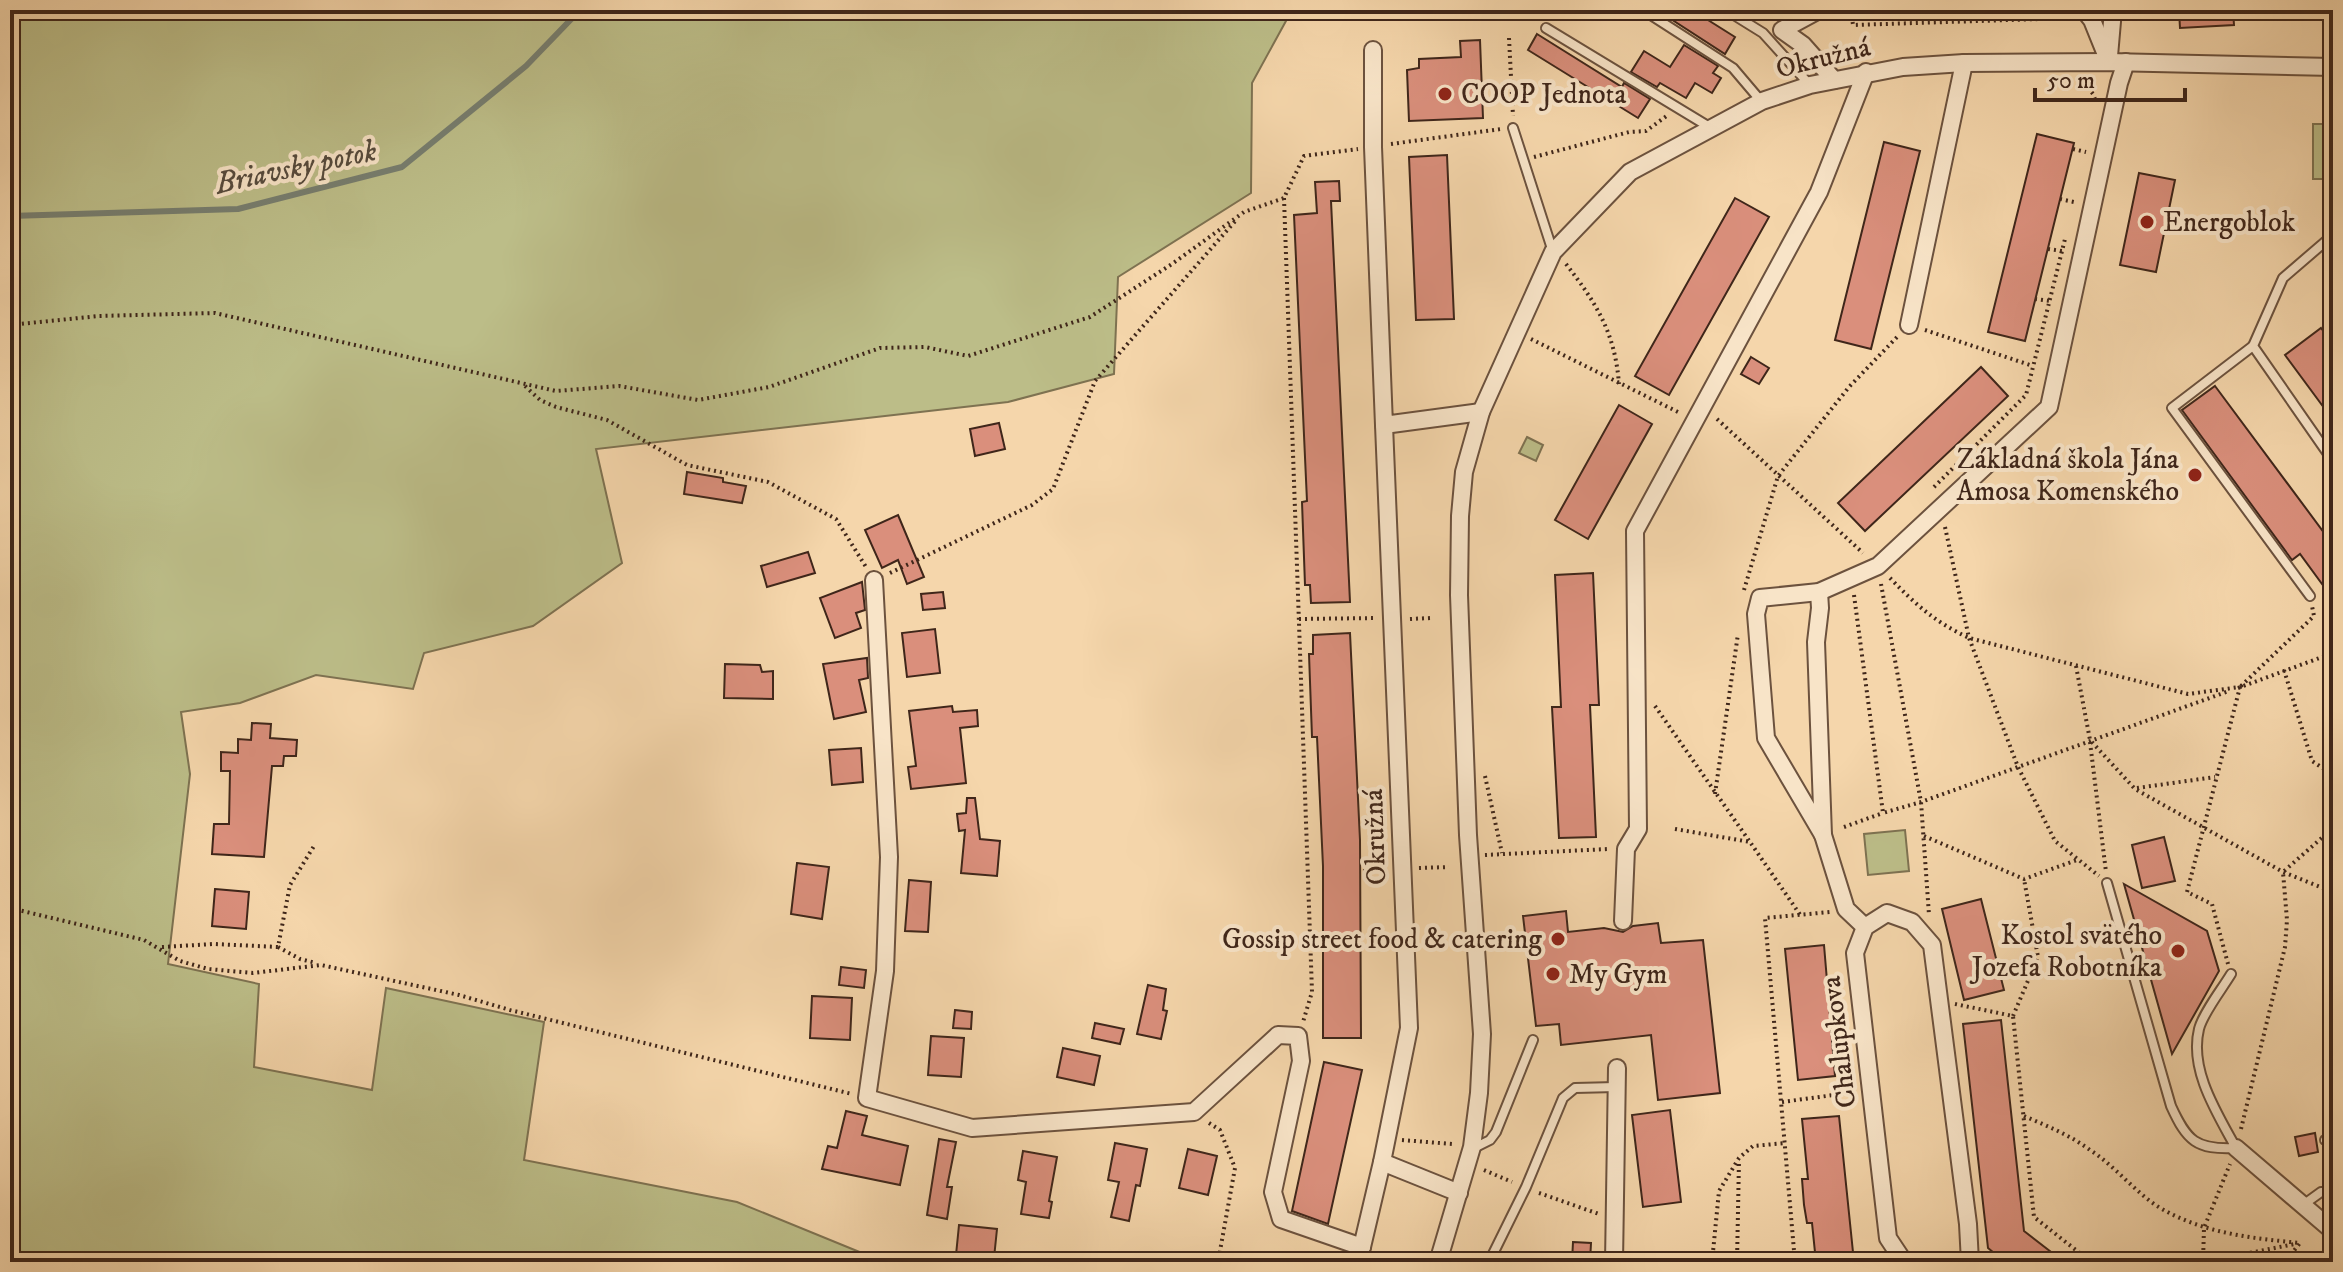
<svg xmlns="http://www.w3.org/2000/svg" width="2343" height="1272" font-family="'IM FELL DW Pica',serif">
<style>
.green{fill:#bcbd88;stroke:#7e7251;stroke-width:2}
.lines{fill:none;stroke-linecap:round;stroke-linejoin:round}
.stream{stroke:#777e6f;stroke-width:6}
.building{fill:#da8f7c;stroke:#3f261a;stroke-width:2}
.service-casing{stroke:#6c523e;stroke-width:12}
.minor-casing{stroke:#6c523e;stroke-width:20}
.path{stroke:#3f261a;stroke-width:4;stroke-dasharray:2 4;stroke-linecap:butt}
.service{stroke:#f8e4c8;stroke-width:8}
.minor{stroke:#f8e4c8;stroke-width:16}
.poi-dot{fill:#8f2418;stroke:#f8e4c8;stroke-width:3}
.labels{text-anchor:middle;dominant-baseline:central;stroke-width:8;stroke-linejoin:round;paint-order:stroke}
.street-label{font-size:28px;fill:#3f261a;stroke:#f8e4c8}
.poi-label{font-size:28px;fill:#3f261a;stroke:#f8e4c8;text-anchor:start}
.water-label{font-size:30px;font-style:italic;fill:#564b3d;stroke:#f8e4c8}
</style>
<rect width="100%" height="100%" fill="#f5d6ab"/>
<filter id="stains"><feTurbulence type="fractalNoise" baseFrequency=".0025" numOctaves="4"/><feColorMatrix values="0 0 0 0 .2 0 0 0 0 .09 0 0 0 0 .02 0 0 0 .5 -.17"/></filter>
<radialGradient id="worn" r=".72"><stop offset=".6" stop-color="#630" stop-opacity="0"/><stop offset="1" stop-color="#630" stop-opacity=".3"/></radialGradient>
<g class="green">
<path d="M10 10H1292L1252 83 1251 193 1118 277 1114 374 1008 402 596 449 622 563 533 626 424 653 413 689 316 675 240 703 181 712 190 774 168 964 259 984 254 1067 372 1090 386 988 544 1022 524 1160 737 1202 884 1262H10Z"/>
<rect x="2313" y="124" width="20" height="55"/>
<path d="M1527 437 1543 445 1536 461 1519 453Z"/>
<path d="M1905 830 1909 871 1868 875 1864 834Z"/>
</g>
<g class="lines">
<path class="stream" d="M10 216 238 209 402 167 526 66 580 10"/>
</g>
<g class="building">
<path d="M1657 10H1692L1735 37 1725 54Z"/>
<path d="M2179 10H2233L2234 25 2180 28Z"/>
<path d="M1537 34 1622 87 1624 83 1650 99 1638 118 1528 50Z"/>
<path d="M1480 40 1483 118 1409 121 1407 70 1419 68V59L1461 57 1460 41Z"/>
<path d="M1684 45 1718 66 1713 73 1721 78 1712 93 1695 83 1686 98 1660 83 1657 87 1631 72 1644 51 1670 67Z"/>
<path d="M2037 134 2074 143 2025 341 1988 332Z"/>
<path d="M1884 142 1920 151 1871 349 1835 340Z"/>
<path d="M1447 155 1454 319 1416 320 1409 157Z"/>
<path d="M2139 173 2175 180 2156 272 2120 265Z"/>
<path d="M1339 181 1340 201H1331L1350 602 1311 603 1310 585H1305L1302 502 1307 501 1294 215 1317 213 1315 182Z"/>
<path d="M1735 198 1769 217 1669 395 1635 376Z"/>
<path d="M2321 328 2333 344V420L2285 355Z"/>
<path d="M1751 357 1769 368 1759 384 1741 374Z"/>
<path d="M1981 367 2008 396 1865 531 1838 503Z"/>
<path d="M2215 386 2325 534 2333 528V599L2300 554 2292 560 2182 410Z"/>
<path d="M1619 405 1652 424 1588 539 1555 520Z"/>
<path d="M999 423 1005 449 975 456 970 429Z"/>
<path d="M687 472 723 478V482L746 486 742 503 684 494Z"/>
<path d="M898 515 924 577 907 584 898 560 882 568 865 530Z"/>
<path d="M808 552 815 573 767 587 761 566Z"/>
<path d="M1593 573 1599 705H1590L1596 837 1559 838 1552 707H1561L1555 575Z"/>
<path d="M862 582 865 610 856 613 861 628 835 638 820 598Z"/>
<path d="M943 592 945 608 923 610 921 594Z"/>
<path d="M935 629 940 673 907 677 902 633Z"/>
<path d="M1350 633 1360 840 1361 1038H1323V866L1317 737H1312L1309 654H1313V635Z"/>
<path d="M867 658 868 678 859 680 866 712 834 719 823 664Z"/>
<path d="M725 664 760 665 762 672 773 671V699L724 698Z"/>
<path d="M952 706 953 712 977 710 978 726 960 728 966 783 911 789 908 767 916 766 909 711Z"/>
<path d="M252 723 271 724 270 738 297 740 296 756H284L283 766H272L264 857 212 854 214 824H229L230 771H221V752L238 753V739L251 740Z"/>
<path d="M861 748 863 782 832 785 829 750Z"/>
<path d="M967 798H975L980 839 1000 841 997 876 961 873 965 830 959 831 957 814 966 813Z"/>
<path d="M2164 837 2175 881 2142 888 2132 845Z"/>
<path d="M797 863 829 867 822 919 791 914Z"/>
<path d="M909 880 931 882 928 932 905 931Z"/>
<path d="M2124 884 2207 931 2219 971 2172 1054Z"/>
<path d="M215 889 249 892 246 929 212 926Z"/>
<path d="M1981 899 2004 990 1964 1000 1942 909Z"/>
<path d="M1566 911 1568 932 1604 928 1623 932 1633 926 1658 923 1661 943 1703 940 1720 1093 1658 1100 1651 1035 1561 1045 1559 1024 1536 1026 1523 916Z"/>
<path d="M1824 945 1835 1076 1798 1080 1785 949Z"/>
<path d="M841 967 866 970 864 988 839 985Z"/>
<path d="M1148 985 1166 989 1163 1010 1167 1011 1161 1039 1137 1034Z"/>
<path d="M812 996 852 998 850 1040 810 1038Z"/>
<path d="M955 1010 972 1012 971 1029 953 1028Z"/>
<path d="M2001 1020 2024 1231 2064 1262H2005L1988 1248 1963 1024Z"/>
<path d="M1095 1023 1124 1029 1120 1044 1092 1038Z"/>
<path d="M931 1036 964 1038 961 1077 928 1075Z"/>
<path d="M1063 1048 1100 1056 1094 1085 1057 1077Z"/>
<path d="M1324 1062 1362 1070 1328 1224 1292 1211Z"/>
<path d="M1670 1110 1681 1202 1643 1207 1632 1115Z"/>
<path d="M846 1111 867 1116 862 1135 908 1146 900 1185 822 1169 828 1146 837 1148Z"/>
<path d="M1839 1116 1854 1262H1816L1812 1223H1807L1804 1205 1802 1179H1808L1802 1119Z"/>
<path d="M2315 1133 2318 1152 2299 1156 2295 1137Z"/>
<path d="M939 1139 956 1142 947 1187H952L947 1219 927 1215Z"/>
<path d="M1115 1143 1147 1149 1140 1186 1136 1185 1129 1221 1111 1217 1119 1182 1108 1180Z"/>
<path d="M1188 1149 1217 1156 1208 1195 1179 1188Z"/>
<path d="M1023 1151 1057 1157 1049 1201 1052 1202 1049 1218 1021 1214 1026 1182 1018 1180Z"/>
<path d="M959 1225 997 1229 994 1258 956 1255Z"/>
<path d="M1573 1242 1591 1243 1590 1262H1572Z"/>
</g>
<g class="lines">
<g class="service-casing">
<g id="service">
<path d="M1643 10 1733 68 1761 101"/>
<path d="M1726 10 1763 33 1809 84"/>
<path d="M1546 28 1711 128"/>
<path d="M1513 128 1553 252"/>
<path d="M2333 242 2326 241 2283 278 2253 346 2333 461"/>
<path d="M2253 346 2172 408 2310 596"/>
<path d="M2107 883 2171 1106C2187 1141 2196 1150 2236 1148 2217 1113 2189 1070 2199 1029 2203 1013 2222 989 2231 974"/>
<path d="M2325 1140 2333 1143"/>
<path d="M1472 1149 1490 1140 1496 1132 1533 1040"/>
<path d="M2303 1205 2321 1192H2333"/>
<path d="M1489 1262 1526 1187 1563 1098 1575 1088 1616 1087"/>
</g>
</g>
<g class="minor-casing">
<g id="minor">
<path d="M1819 10 1782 30 1803 45 1834 80"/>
<path d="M2084 10 2092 20 2109 62"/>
<path d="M1373 50V147L1384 425 1481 412"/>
<path d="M2109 56 2113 10"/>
<path d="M1909 325 1964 63"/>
<path d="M1384 425 1409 1028 1382 1162 1459 1193"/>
<path d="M874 580 889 857 885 971 867 1098 972 1128 1194 1112 1278 1035 1298 1036 1301 1061 1273 1192 1281 1219 1362 1247"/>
<path d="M1819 592 1820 608 1816 642 1823 835 1846 909 1865 927"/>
<path d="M1823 835 1766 738 1756 614 1760 598 1819 592 1878 566 2049 407 2119 83 2126 62"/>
<path d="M1623 921 1626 849 1638 829 1635 531 1819 192 1866 72"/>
<path d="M2236 1148 2333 1231"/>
<path d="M1354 1262 1362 1247 1382 1162"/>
<path d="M1438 1262 1472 1147 1479 1093 1482 1034 1468 835 1459 595 1460 516 1464 472 1481 412 1553 252 1630 172 1762 101 1810 85 1903 67 1964 63 2109 62 2333 67"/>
<path d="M1614 1262 1617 1068"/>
<path d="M1904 1262 1888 1238 1855 953 1865 927 1887 913 1912 922 1932 945 1968 1224 1970 1262"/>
</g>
</g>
<g class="path">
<path d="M1851 10 1853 25 2041 19V10"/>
<path d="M1509 38 1513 116"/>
<path d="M2084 83 2093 94 2096 102"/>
<path d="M1391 144 1501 129"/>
<path d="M2073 149 2086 152"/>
<path d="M1534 157 1629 132 1646 131 1668 115"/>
<path d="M1284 198 1312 992 1303 1022"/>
<path d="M2060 199 2074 202"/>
<path d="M2048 249 2062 251"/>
<path d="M1566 264C1597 304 1615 333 1619 384"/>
<path d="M2035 299 2050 301"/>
<path d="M10 325 99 316 215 313 556 391 619 386 698 400 769 387 880 348 925 347 968 356 1090 317 1172 264 1244 212 1284 198 1304 156 1358 149"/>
<path d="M1925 330 2033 366"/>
<path d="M1531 339 1680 413"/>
<path d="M525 386 540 400 556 407 607 420 687 465 768 482 836 519 866 567"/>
<path d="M1717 419 1863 553"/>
<path d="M1934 487 2026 395 2065 239"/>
<path d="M1945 527 1969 638 2018 767 2055 841 2099 876"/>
<path d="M890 573 1032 505 1053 489 1095 381 1237 219"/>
<path d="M1890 578C1916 605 1935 622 1969 638L2188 694 2240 687 2187 892 2212 904 2228 964"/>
<path d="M1881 584 1921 802 1929 915"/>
<path d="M1744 590 1778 476 1849 387 1898 336"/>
<path d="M1854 595 1883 813 1921 802 2229 691"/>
<path d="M1299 619 1377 618"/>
<path d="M1410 619 1431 618"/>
<path d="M2076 666 2090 740 2135 789 2283 872 2333 892"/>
<path d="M2284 670 2312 761 2333 775"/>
<path d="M2241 686 2314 616 2312 606"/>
<path d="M2238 688 2333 653"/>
<path d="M1655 706 1750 842"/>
<path d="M2090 742 2106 872"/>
<path d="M1485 776 1502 853"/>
<path d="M2137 788 2215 777"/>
<path d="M1715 794 1738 634"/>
<path d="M1844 827 1883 813"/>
<path d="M1675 829 1750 842 1801 916"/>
<path d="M1924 836 2024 879 2077 860"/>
<path d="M1485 855 1608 849"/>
<path d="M1419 868 1449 867"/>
<path d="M1363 871 1386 870"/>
<path d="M10 908 144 940 180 961 208 969 253 973 321 965 459 995 510 1010 852 1094"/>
<path d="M162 947 214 944 278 947 290 885 314 846"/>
<path d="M278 947 300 959 316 963"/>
<path d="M1955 1004 2013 1016 2034 1217 2091 1262"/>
<path d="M2013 1016 2038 957 2024 879"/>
<path d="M1782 1102 1856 1092"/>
<path d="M2024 1116C2047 1126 2070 1135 2090 1150 2115 1166 2133 1190 2157 1206 2201 1233 2250 1238 2300 1243L2285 1262"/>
<path d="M1209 1123 1220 1130 1235 1168 1218 1262"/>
<path d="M2241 1129 2285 947 2287 920 2283 872 2333 828"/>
<path d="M1402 1140 1452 1144"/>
<path d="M1484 1170 1512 1182"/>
<path d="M1539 1193 1599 1214"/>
<path d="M1712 1262 1719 1191 1739 1158 1753 1146 1786 1143"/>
<path d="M1737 1262 1739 1160"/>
<path d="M1795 1262 1765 918 1830 912"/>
<path d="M2203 1262 2204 1228 2230 1164"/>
<path d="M2203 1262 2295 1244"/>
</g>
<use href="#service" class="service"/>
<use href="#minor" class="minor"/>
</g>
<g class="poi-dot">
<circle cx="1445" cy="94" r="8"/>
<circle cx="2147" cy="222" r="8"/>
<circle cx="2195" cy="475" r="8"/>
<circle cx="1558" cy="939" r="8"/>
<circle cx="2178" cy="951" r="8"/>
<circle cx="1553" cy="974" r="8"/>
</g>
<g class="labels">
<g class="street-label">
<text transform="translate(1823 58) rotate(-14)">Okružná</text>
<text transform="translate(1375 837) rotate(-92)">Okružná</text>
<text transform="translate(1839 1042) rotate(-97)">Chalupkova</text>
</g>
<g class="poi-label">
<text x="1461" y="94">COOP Jednota</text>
<text x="2163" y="222">Energoblok</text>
<text x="2179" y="459" text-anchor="end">Základná škola Jána<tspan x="2179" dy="32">Amosa Komenského</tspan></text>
<text x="2162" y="935" text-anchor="end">Kostol svätého<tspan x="2162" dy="32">Jozefa Robotníka</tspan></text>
<text x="1542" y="939" text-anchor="end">Gossip street food &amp; catering</text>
<text x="1569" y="974">My Gym</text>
</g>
<g class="water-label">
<text transform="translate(296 168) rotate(-12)">Briavsky potok</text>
</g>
</g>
<rect width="2343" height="1272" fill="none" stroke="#f5d6ab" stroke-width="40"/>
<rect x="12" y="12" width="2319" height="1248" fill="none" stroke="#3f261a" stroke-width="4"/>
<rect x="20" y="20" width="2303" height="1232" fill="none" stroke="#3f261a" stroke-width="2"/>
<path d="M2035 88v12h150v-12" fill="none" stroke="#3f261a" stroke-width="4"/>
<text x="2047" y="88" font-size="24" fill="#3f261a" stroke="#f8e4c8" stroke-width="6" paint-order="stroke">50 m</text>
<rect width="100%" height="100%" filter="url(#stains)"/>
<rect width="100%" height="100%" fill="url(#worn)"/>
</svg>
